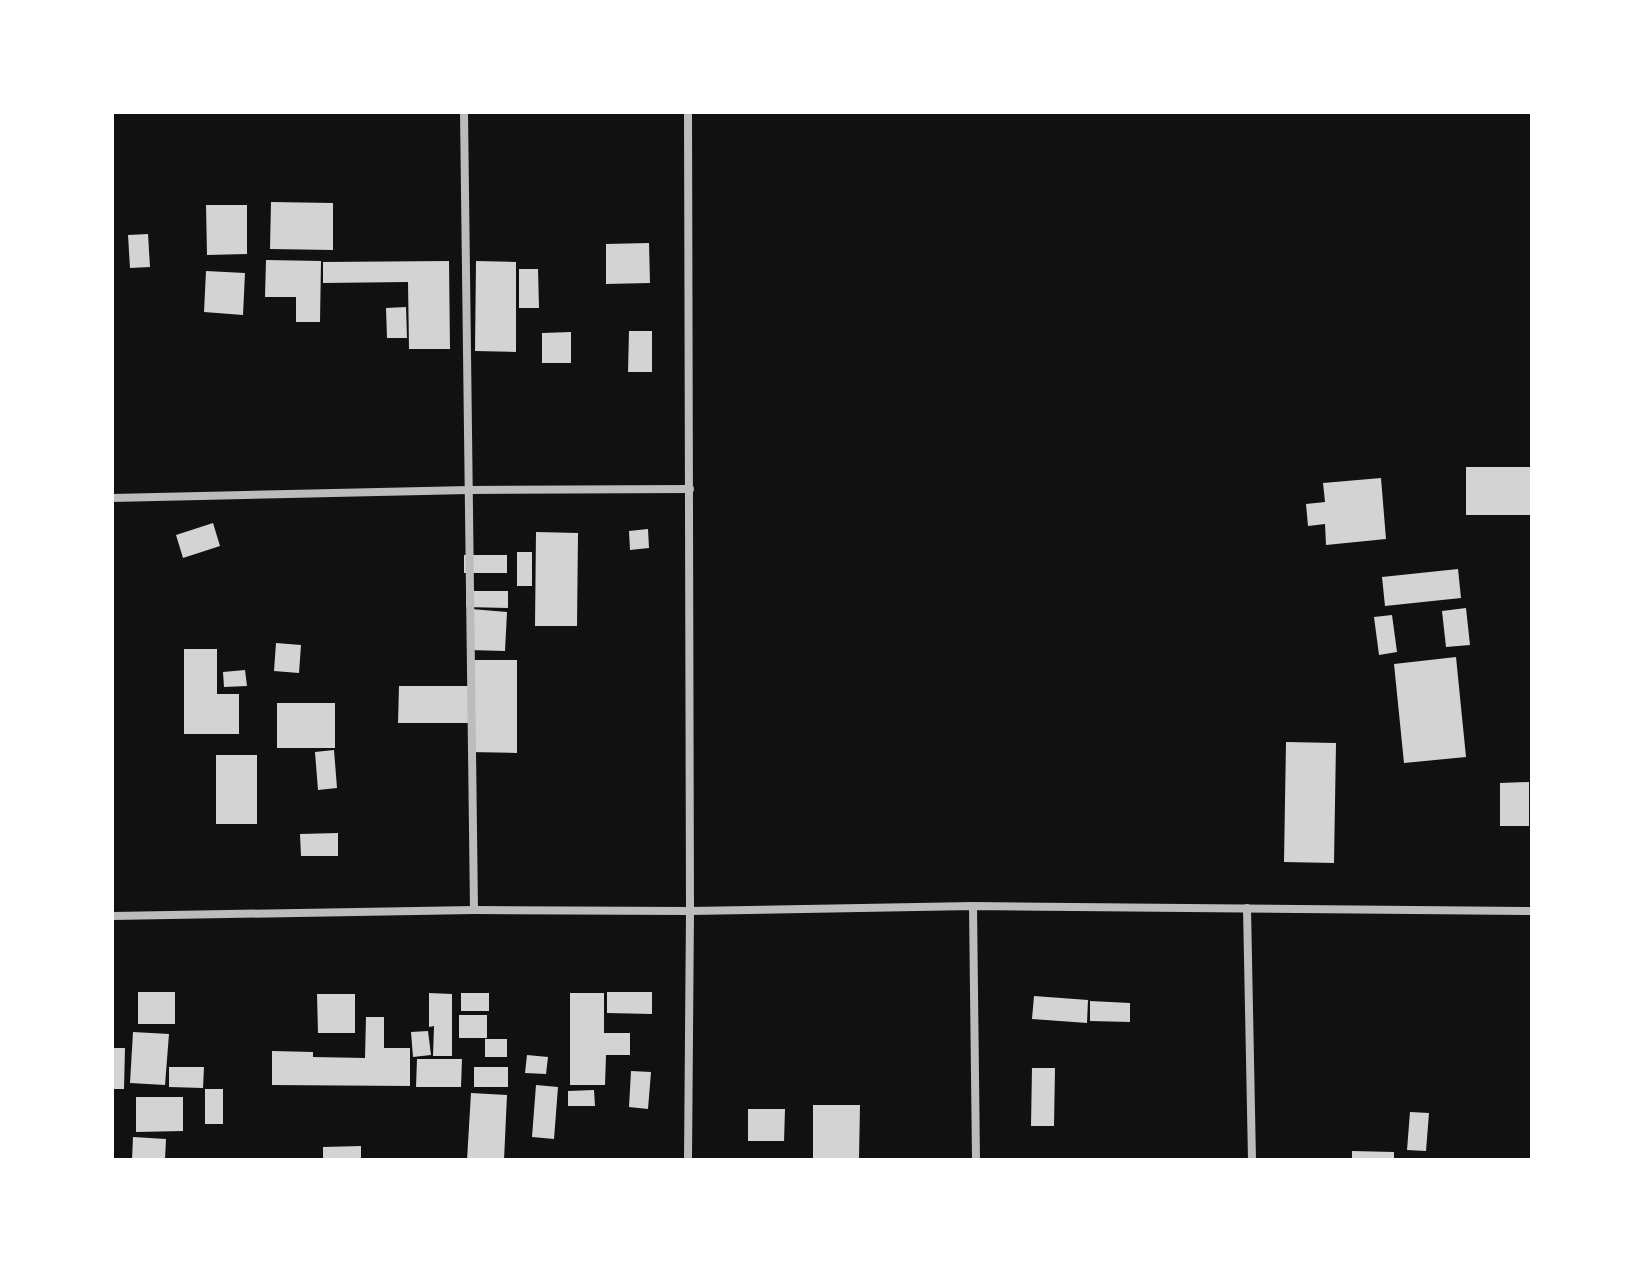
<svg xmlns="http://www.w3.org/2000/svg" width="1644" height="1272" font-family="Karla,sans-serif">
<style>
.building{fill:#d3d3d3}
.lines{fill:none;stroke-linecap:round;stroke-linejoin:round}
.minor{stroke:#bcbcbc;stroke-width:8}
</style>
<rect width="100%" height="100%" fill="#111"/>
<g class="building">
<path d="M271 202 333 203V250L270 249Z"/>
<path d="M206 205H247V254L207 255Z"/>
<path d="M148 234 150 267 130 268 128 235Z"/>
<path d="M649 243 650 283 606 284V244Z"/>
<path d="M266 260 321 261 320 322H296V297H265Z"/>
<path d="M449 261 450 349H409L408 282 323 283V262Z"/>
<path d="M476 261 516 262V352L475 351Z"/>
<path d="M519 269H538L539 308H519Z"/>
<path d="M206 271 245 273 243 315 204 312Z"/>
<path d="M406 307 407 338H387L386 308Z"/>
<path d="M629 331H652V372H628Z"/>
<path d="M571 332V363H542V333Z"/>
<rect x="1466" y="467" width="66" height="48"/>
<path d="M1381 478 1386 539 1326 545 1325 524 1308 526 1306 504 1325 502 1323 483Z"/>
<path d="M213 523 220 546 183 558 176 535Z"/>
<path d="M648 529 649 548 630 550 629 531Z"/>
<path d="M536 532 578 533 577 626H535Z"/>
<rect x="517" y="552" width="15" height="34"/>
<rect x="464" y="555" width="43" height="18"/>
<path d="M1458 569 1461 598 1385 606 1382 577Z"/>
<path d="M466 591H508V608L466 607Z"/>
<path d="M1466 608 1470 645 1446 647 1442 611Z"/>
<path d="M471 609 507 612 505 651 469 650Z"/>
<path d="M1392 615 1397 652 1379 655 1374 617Z"/>
<path d="M276 643 301 645 299 673 274 671Z"/>
<path d="M184 649H217V694H239V734H184Z"/>
<path d="M1456 657 1466 757 1404 763 1394 664Z"/>
<path d="M472 660H517V753L469 752V723H398L399 686H472Z"/>
<path d="M245 670 247 686 224 687 223 672Z"/>
<rect x="277" y="703" width="58" height="45"/>
<path d="M1286 742 1336 743 1334 863 1284 862Z"/>
<path d="M334 750 337 788 318 790 315 752Z"/>
<rect x="216" y="755" width="41" height="69"/>
<path d="M1529 782V826H1500V783Z"/>
<path d="M338 833V856H301L300 834Z"/>
<rect x="138" y="992" width="37" height="32"/>
<path d="M607 992H652V1014L607 1013Z"/>
<path d="M429 993 452 994V1056H433L434 1026 429 1027Z"/>
<rect x="461" y="993" width="28" height="18"/>
<path d="M570 993H604V1033H630V1055H606L605 1085H570Z"/>
<path d="M317 994H355V1033H318Z"/>
<path d="M1034 996 1088 1000 1087 1023 1032 1019Z"/>
<path d="M1090 1001 1130 1003V1022L1090 1021Z"/>
<rect x="459" y="1015" width="28" height="23"/>
<path d="M366 1017H384V1048H410V1086L272 1085V1051L313 1052V1057L365 1058Z"/>
<path d="M428 1031 431 1055 413 1057 411 1032Z"/>
<path d="M133 1032 169 1034 165 1085 130 1083Z"/>
<rect x="485" y="1039" width="22" height="18"/>
<path d="M112 1048H125L124 1089H112Z"/>
<path d="M527 1055 548 1057 546 1074 525 1073Z"/>
<path d="M417 1059H462L461 1087H416Z"/>
<path d="M169 1067H204L203 1088 169 1087Z"/>
<rect x="474" y="1067" width="34" height="20"/>
<path d="M1032 1068H1055L1054 1126H1031Z"/>
<path d="M631 1071 651 1072 648 1109 629 1107Z"/>
<path d="M536 1085 558 1087 554 1139 532 1137Z"/>
<rect x="205" y="1089" width="18" height="35"/>
<path d="M594 1090 595 1106H568V1091Z"/>
<path d="M471 1093 507 1095 504 1160H467Z"/>
<path d="M136 1097H183V1131L136 1132Z"/>
<path d="M813 1105H860L859 1158H813Z"/>
<path d="M748 1109H785L784 1141H748Z"/>
<path d="M1410 1112 1429 1113 1426 1151 1407 1150Z"/>
<path d="M133 1137 166 1139 165 1160H132Z"/>
<path d="M361 1146V1160H323V1147Z"/>
<path d="M1352 1151 1394 1152V1160H1352Z"/>
</g>
<g class="lines">
<g class="minor">
<path d="M464 112 474 910"/>
<path d="M112 498 469 490 690 489"/>
<path d="M973 906 976 1160"/>
<path d="M1247 908 1252 1160"/>
<path d="M112 916 474 910 690 911 973 906 1532 911"/>
<path d="M688 1160 690 911 688 112"/>
</g>
</g>
<rect width="1644" height="1272" fill="none" stroke="#ffffff" stroke-width="228"/>
</svg>
